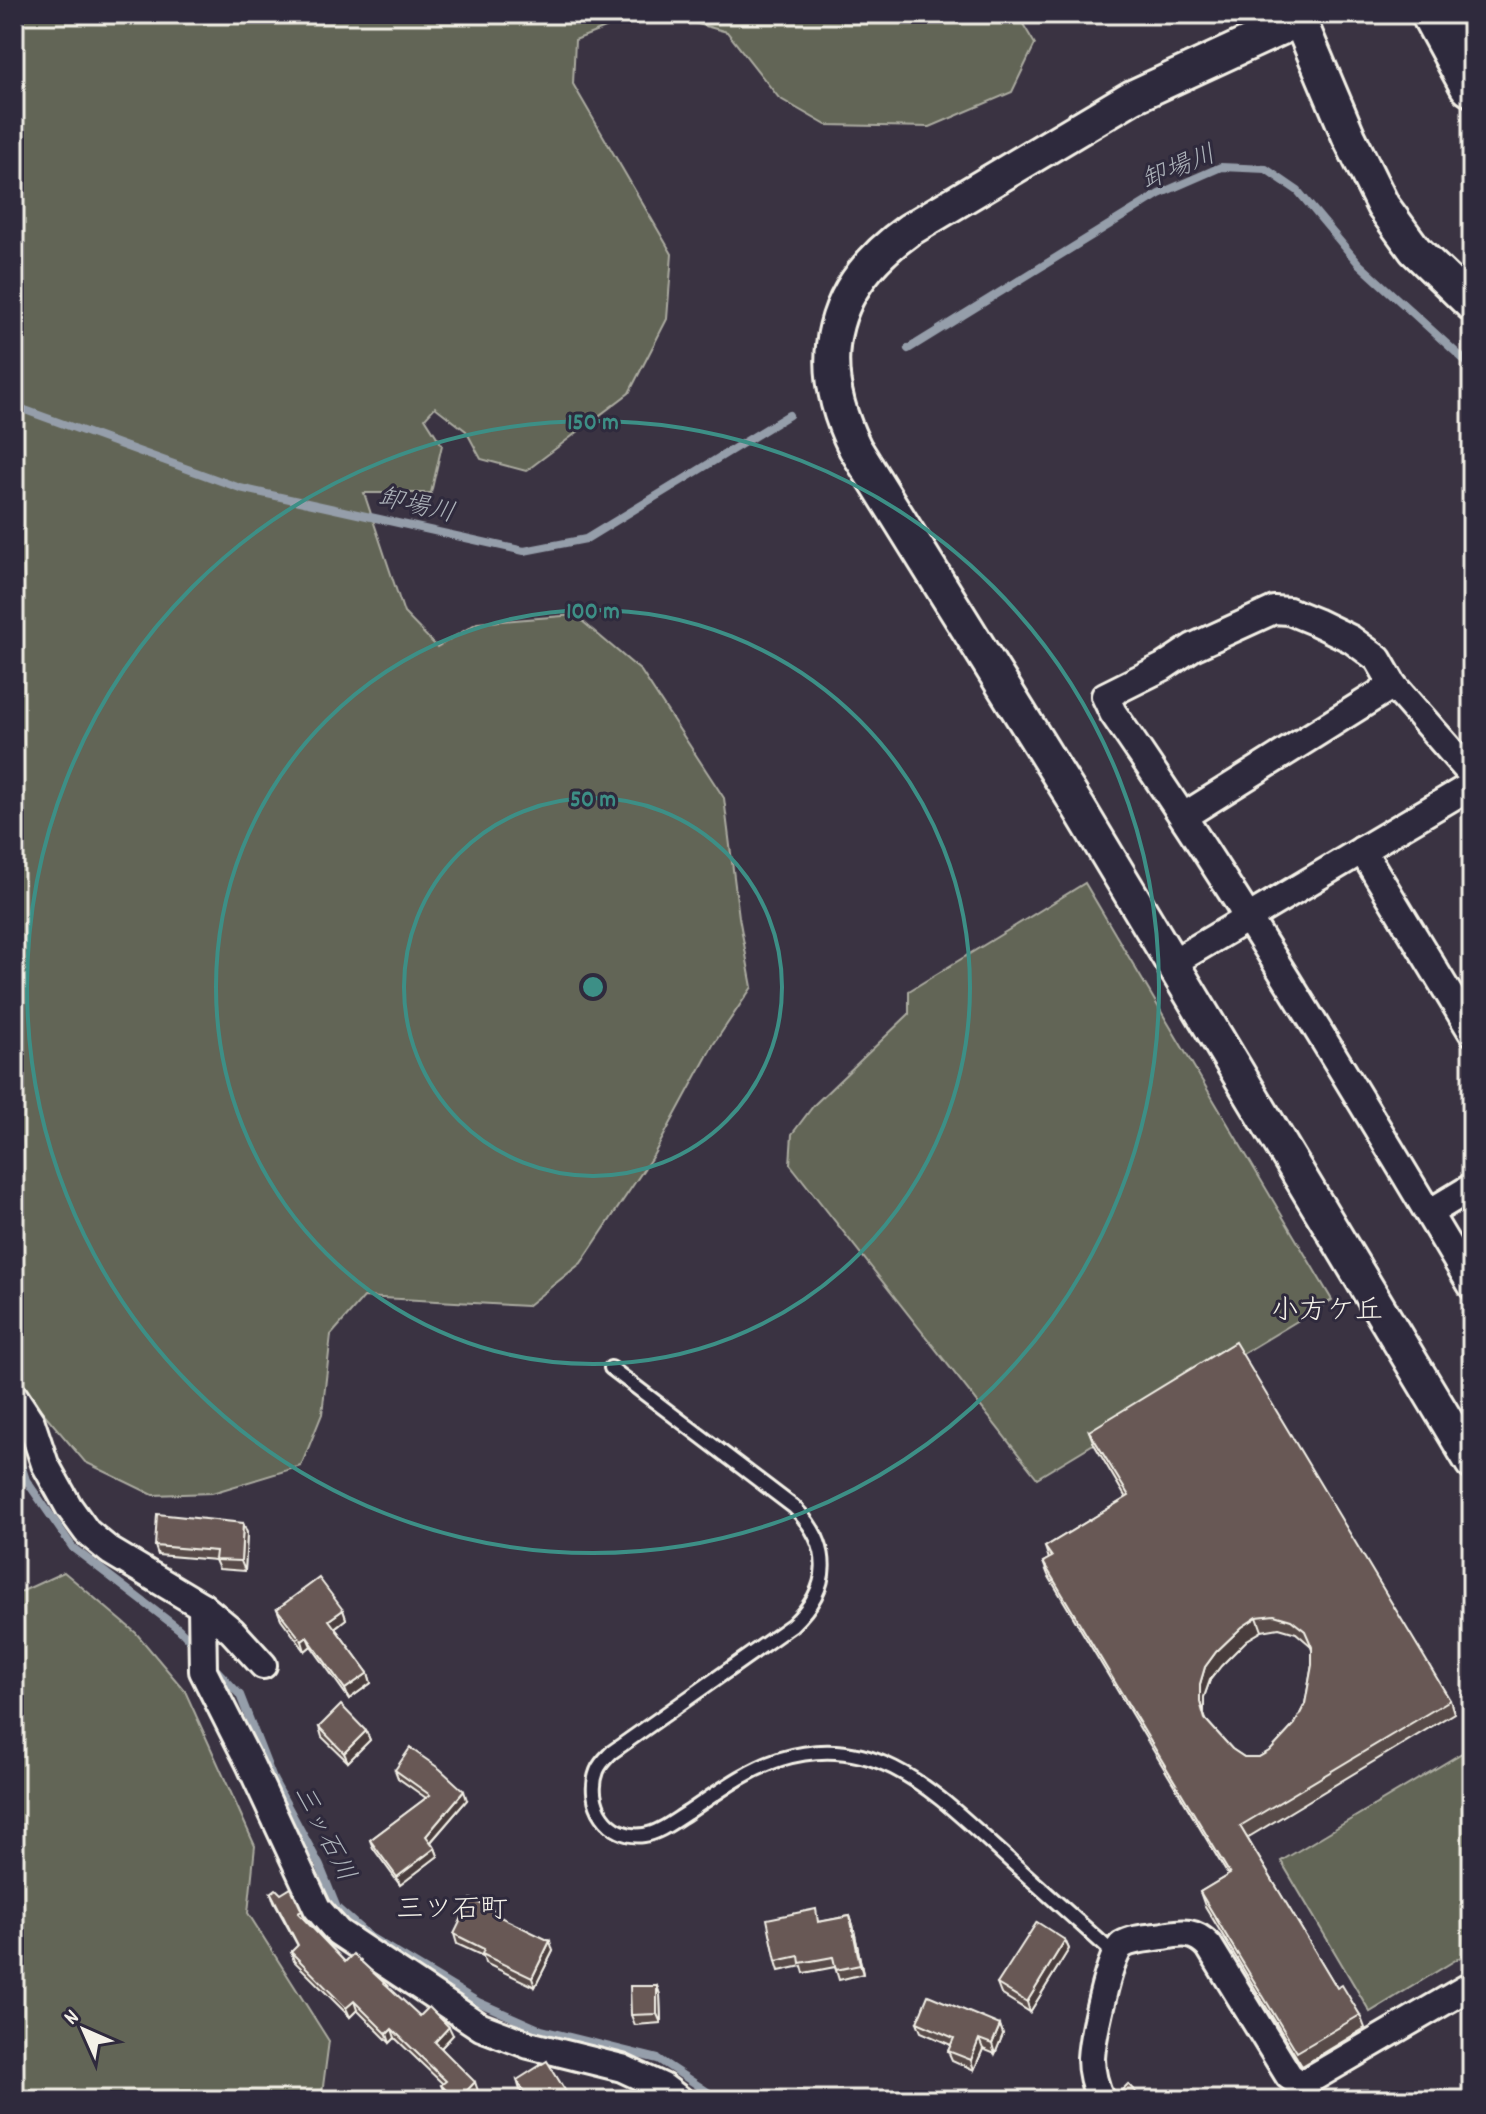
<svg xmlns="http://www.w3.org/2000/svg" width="1486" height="2114" font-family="Dekko,'Klee One',sans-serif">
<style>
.green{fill:#626557;stroke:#ababa0;stroke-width:2}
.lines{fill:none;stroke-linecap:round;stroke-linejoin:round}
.stream{stroke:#959eaa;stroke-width:8}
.service-casing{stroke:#f4f1e8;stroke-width:18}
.minor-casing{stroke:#f4f1e8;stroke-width:32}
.tertiary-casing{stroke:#f4f1e8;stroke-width:38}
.motorway-casing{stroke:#f4f1e8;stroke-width:50}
.service{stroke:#2f2a3d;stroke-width:12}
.minor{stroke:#2f2a3d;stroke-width:26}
.tertiary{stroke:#2f2a3d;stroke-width:32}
.motorway{stroke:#2f2a3d;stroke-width:44}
.wall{fill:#594c49;stroke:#f4f1e8;stroke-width:2;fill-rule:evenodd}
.shaded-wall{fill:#483e3c;stroke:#f4f1e8;stroke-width:2}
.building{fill:#675855;stroke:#f4f1e8;stroke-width:2;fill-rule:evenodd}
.ring{fill:none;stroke:#3d8f86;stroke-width:4}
.labels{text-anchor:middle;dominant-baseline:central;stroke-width:6;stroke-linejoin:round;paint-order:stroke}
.water-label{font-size:26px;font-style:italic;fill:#adb3ba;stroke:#2f2a3d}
.quarter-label{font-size:28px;fill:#f4f1e8;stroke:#2f2a3d}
.centre{fill:#3d8f86;stroke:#2f2a3d;stroke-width:4}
.ring-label{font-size:24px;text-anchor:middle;font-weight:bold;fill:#3d8f86;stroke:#2f2a3d;stroke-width:6;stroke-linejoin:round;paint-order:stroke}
</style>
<rect width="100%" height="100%" fill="#3a3342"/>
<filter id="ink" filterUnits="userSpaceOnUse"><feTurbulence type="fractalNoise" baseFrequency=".0125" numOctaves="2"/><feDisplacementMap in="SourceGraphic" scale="16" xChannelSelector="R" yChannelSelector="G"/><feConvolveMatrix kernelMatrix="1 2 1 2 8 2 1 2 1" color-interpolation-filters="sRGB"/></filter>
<g filter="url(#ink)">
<g class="green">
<path d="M14 14H641L575 40 573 84 672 254 667 319 629 393 526 471 481 459 466 431 435 407 425 418 442 445 431 493H364L404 613 437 647 477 623 575 615 641 671 724 798 739 917 752 987 713 1045 654 1154 581 1263 527 1306 364 1297 331 1335 322 1414 301 1466 212 1493 153 1495 85 1462 14 1378Z"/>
<path d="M662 14H1017L1035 44 1012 92 930 127 826 125 779 98 727 32Z"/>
<path d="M1085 883 1332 1300 1037 1478 790 1164 792 1134 814 1105 909 1014V991Z"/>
<path d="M64 1572 136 1633 185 1691 255 1846 248 1913 329 2041 322 2094 315 2100H14V1595Z"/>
<path d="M1472 1747V1950L1370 2012 1281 1861Z"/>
</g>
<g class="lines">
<g class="stream">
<path d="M908 349 1159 194 1221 167 1266 169 1298 191 1359 264 1472 367"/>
<path d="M14 406 240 488 524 551 586 539 789 415"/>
<path d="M14 1443 26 1480 73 1548 179 1629 196 1647"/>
<path d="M210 1663 240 1695 273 1779 320 1866 337 1908 370 1937 478 2002 541 2030 658 2059 720 2100"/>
</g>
<g class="service-casing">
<path id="service" d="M611 1368 794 1507C833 1546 832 1588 792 1625L612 1752C606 1758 600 1763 597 1771 585 1802 608 1840 644 1835 659 1833 674 1821 687 1813 717 1793 746 1770 781 1759 877 1729 937 1795 1002 1853 1039 1887 1077 1920 1114 1954"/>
</g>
<g class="minor-casing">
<g id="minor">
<path d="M1472 775 1393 685 1378 659 1351 639 1316 622 1289 611 1274 610 1193 647 1163 667 1105 696 1113 713C1241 898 1356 1092 1472 1286"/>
<path d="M1184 816 1393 685"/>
<path d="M1362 850 1472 1032"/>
<path d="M1172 963 1472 785"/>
<path d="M1429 1213 1472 1187"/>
<path d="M14 1396 31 1422 45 1464 69 1507 87 1532 110 1551 202 1606 232 1631 263 1665"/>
<path d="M202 1606 203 1671 250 1764 317 1908 338 1932 481 2027 529 2045 622 2068 663 2087 680 2100"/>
<path d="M1101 2100C1095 2087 1091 2073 1091 2058 1092 2040 1109 1954 1122 1945 1133 1938 1151 1938 1164 1936 1183 1932 1195 1931 1209 1946L1289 2076 1296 2081 1304 2083 1472 1985"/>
</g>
</g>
<g class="tertiary-casing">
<g id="tertiary">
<path d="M1297 14 1349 137 1383 206 1415 250 1472 305"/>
<path d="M1299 20 1132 97 909 230C830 286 812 361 855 448L1079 808 1472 1463"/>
</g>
</g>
<g class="motorway-casing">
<path id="motorway" d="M1434 14 1472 84"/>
</g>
<use href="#service" class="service"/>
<use href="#minor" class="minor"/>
<use href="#tertiary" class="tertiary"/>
<use href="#motorway" class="motorway"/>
</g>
<g class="wall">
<path d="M1089 1431 1450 1700 1454 1713 1247 1838 1337 1988 1360 2015 1365 2028 1302 2066 1205 1906 1200 1892 1228 1875 1048 1575 1043 1562 1049 1559 1045 1547 1126 1498 1094 1444ZM1279 1628 1296 1633 1310 1645 1312 1650V1665L1305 1704 1295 1724 1271 1750 1259 1757H1244L1232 1749 1206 1720 1204 1715V1697L1210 1680 1221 1666 1247 1640 1262 1631Z"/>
<path d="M243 1523 247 1533 245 1571 219 1569 215 1560 158 1555 155 1546Z"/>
<path d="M277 1609 343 1610 346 1619 335 1628 368 1673 371 1683 349 1699 311 1646 305 1651 281 1619Z"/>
<path d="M319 1727 366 1731 370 1740 348 1762 322 1737Z"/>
<path d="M395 1770 467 1800 431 1842 435 1848 438 1856 400 1885 373 1848 370 1840 426 1798 398 1778Z"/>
<path d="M271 1893 302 1911 305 1920 345 1962 420 2016 453 2035 441 2048 478 2091 470 2100H450L445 2094 441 2085 443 2084 395 2038 390 2043 357 2010 350 2017 294 1961 291 1952 298 1946 274 1902Z"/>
<path d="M493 1910 495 1915 553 1951 535 1987 485 1963 483 1956 457 1944 454 1934Z"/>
<path d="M850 1916 853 1925 863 1974 839 1980 835 1967 804 1973 802 1966 779 1971 776 1961 820 1922Z"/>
<path d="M1065 1940 1069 1949 1030 2012 1001 1994 997 1984Z"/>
<path d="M657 1986 660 1995 661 2023 635 2025 631 2015Z"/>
<path d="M917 2022 1000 2025 1003 2034 995 2054 983 2049 974 2070 952 2060 948 2051 951 2045 921 2032Z"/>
<path d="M517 2080 571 2100H527L520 2090Z"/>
</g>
<g class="shaded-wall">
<path d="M243 1523 247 1533 245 1571 241 1561Z"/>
<path d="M343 1610 346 1619 333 1629 329 1620Z"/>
<path d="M1257 1617 1262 1631 1247 1640 1221 1666 1210 1680 1204 1697V1715L1210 1732 1200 1702V1684L1205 1667 1216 1652 1242 1627Z"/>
<path d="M307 1637 311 1646 305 1651 302 1641Z"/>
<path d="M368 1673 371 1683 349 1699 345 1689Z"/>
<path d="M366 1731 370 1740 348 1762 344 1753Z"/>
<path d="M464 1791 467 1800 429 1844 426 1836Z"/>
<path d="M435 1848 438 1856 400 1885 397 1877Z"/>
<path d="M850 1916 853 1925 863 1974 860 1965Z"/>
<path d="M1065 1940 1069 1949 1030 2012 1027 2002Z"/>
<path d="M550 1941 553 1951 535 1987 532 1978Z"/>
<path d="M657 1986 660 1995 661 2023 657 2014Z"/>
<path d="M354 2001 357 2010 350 2017 346 2008Z"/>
<path d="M1000 2025 1003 2034 995 2054 992 2044Z"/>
<path d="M449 2027 453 2035 438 2051 435 2042Z"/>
<path d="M392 2029 395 2038 390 2043 387 2034Z"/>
<path d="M979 2039 983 2049 974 2070 971 2060Z"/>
<path d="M475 2082 478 2091 470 2100H458Z"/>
</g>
<g class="building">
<path d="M1235 1342 1450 1700 1240 1826 1337 1988 1342 1985 1360 2015 1297 2052 1200 1892 1230 1874 1043 1562 1052 1557 1045 1547 1129 1496 1089 1431ZM1274 1615 1291 1620 1305 1631 1312 1647V1665L1305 1704 1295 1724 1271 1750 1259 1757H1244L1232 1749 1205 1719 1200 1702V1684L1205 1667 1216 1652 1242 1627 1257 1617Z"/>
<path d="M157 1514 243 1523 241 1561 215 1560 216 1551 155 1546Z"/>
<path d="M319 1578 343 1610 329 1620 368 1673 345 1689 307 1637 302 1641 277 1609Z"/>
<path d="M341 1705 366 1731 344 1753 319 1727Z"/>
<path d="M410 1748 440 1769 464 1791 426 1836 435 1848 397 1877 370 1840 430 1795 395 1770Z"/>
<path d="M291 1888 302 1911 298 1913 345 1962 353 1954 420 2016 429 2007 449 2027 435 2042 475 2082 458 2100H456L441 2085 446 2081 392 2029 387 2034 354 2001 346 2008 291 1952 298 1945 271 1893 276 1889 281 1894Z"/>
<path d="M471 1899 493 1910 492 1913 550 1941 532 1978 482 1954 484 1949 454 1934Z"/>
<path d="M816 1909 818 1922 850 1916 860 1965 836 1970 833 1957 800 1963 799 1956 776 1961 767 1919Z"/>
<path d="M1037 1922 1065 1940 1027 2002 997 1984Z"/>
<path d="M630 1986H657V2014L631 2015Z"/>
<path d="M928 1995 1000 2025 992 2044 979 2039 971 2060 948 2051 954 2038 917 2022Z"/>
<path d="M547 2061 571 2100H529L517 2080Z"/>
<path d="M1128 2084 1143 2100H1114L1113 2099Z"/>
</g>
</g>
<g class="ring">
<circle cx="593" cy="987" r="189"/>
<circle cx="593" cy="987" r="377"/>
<circle cx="593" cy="987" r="566"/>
</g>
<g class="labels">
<g class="water-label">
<text transform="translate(1179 169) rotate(-22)">卸場川</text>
<text transform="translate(416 507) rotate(13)">卸場川</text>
<text transform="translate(323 1834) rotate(63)">三ッ石川</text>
</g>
<g class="quarter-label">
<text x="1327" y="1313">小方ケ丘</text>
<text x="452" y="1912">三ツ石町</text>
</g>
</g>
<circle cx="593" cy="987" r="12" class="centre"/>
<g class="ring-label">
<text x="593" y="429">150 m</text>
<text x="593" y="618">100 m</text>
<text x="593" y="806">50 m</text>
</g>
<rect width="1486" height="2114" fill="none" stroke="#2f2a3d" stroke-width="48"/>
<rect x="24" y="24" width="1438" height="2066" fill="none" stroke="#f4f1e8" stroke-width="3" filter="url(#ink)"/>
<g transform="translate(84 2030) rotate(315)" stroke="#2f2a3d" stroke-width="6" paint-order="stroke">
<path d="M0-6L14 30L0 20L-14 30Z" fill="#f4f1e8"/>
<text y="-12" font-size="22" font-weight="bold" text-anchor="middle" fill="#f4f1e8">N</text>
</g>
</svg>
